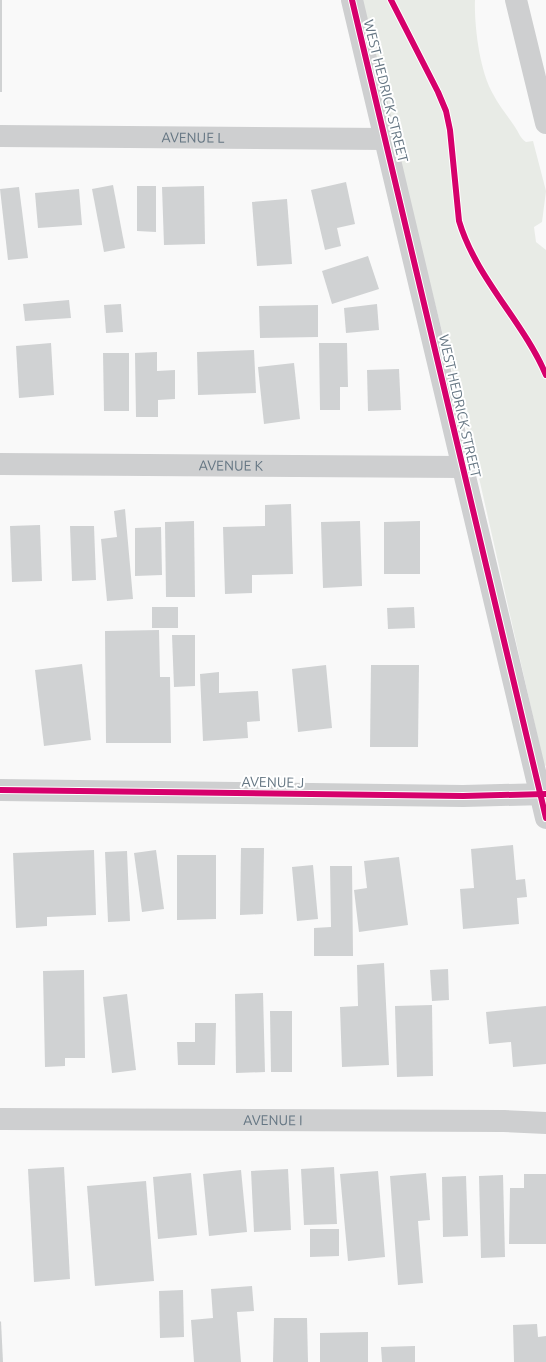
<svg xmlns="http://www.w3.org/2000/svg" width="546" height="1362" font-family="Ubuntu,sans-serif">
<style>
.green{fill:#e8ebe6}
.building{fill:#d0d2d3}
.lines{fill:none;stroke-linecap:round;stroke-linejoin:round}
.minor{stroke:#cecfd0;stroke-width:22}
.cycleway-casing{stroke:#fff;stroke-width:8}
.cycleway{stroke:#d6006c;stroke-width:6}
.labels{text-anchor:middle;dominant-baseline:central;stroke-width:4;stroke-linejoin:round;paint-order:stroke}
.street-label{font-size:14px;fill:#657683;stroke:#fff}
</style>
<rect width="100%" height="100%" fill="#f9f9f9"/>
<path class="green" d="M358 0H475C474 26 480 72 493 94 499 106 508 116 515 127 519 133 520 138 526 142L533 141 546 191 542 222 534 227 536 242 546 250V766L544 765 477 469Z"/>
<g class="building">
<rect x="0" y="0" width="2" height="92"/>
<path d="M346 182 355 224 337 228 341 246 325 250 311 190Z"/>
<path d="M113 185 125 248 104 252 92 189Z"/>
<path d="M137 186H156V232L137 231Z"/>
<path d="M204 186 205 244 164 245 162 187Z"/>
<path d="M19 187 28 258 8 260 0 189Z"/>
<path d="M79 189 82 225 38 228 35 193Z"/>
<path d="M287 199 292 264 257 266 252 202Z"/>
<path d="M368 256 379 289 332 304 322 271Z"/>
<path d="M69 300 71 318 25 321 23 304Z"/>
<path d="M121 304 123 332 106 333 104 305Z"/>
<path d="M377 304 379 330 346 333 344 308Z"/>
<path d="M318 305V337L260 338 259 306Z"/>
<path d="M51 343 54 395 19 398 16 346Z"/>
<path d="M319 343H347L348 387H340V410H320Z"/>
<path d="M254 350 256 393 198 395 197 352Z"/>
<path d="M157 352V371L175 370V399L158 400V417H136L135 353Z"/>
<path d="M103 353H129V411H104Z"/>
<path d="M294 363 300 419 264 424 258 367Z"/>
<path d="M399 369 401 410 368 411 367 370Z"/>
<path d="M291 504 293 574 252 575V593L225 594 223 527 265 526V505Z"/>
<path d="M125 509 133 599 107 601 101 539 117 537 114 511Z"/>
<path d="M194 521 195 597H166L165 522Z"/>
<path d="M360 521 362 586 323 588 321 522Z"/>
<path d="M420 521V574H384V522Z"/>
<path d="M40 525 42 581 12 582 10 526Z"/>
<path d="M70 526H94L96 580 72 581Z"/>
<path d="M161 527 162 575 135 576V528Z"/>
<rect x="152" y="607" width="26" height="21"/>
<path d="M414 607 415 628 388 629 387 608Z"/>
<path d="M159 630 160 677H170L171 743H106L105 631Z"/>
<path d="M172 635H195V686L174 687Z"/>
<path d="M82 664 91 740 44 746 35 670Z"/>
<path d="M326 665 332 728 298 732 292 669Z"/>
<path d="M371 665H419L418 747H370Z"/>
<path d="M219 672V693L258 691 260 721 247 722 248 738 203 741 200 674Z"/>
<path d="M513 845 516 880 525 879 527 897 517 898 519 924 463 929 460 889 474 888 471 849Z"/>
<path d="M241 848H264L263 914 240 915Z"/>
<path d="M94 850 96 915 47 917V926L16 928 13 853Z"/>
<path d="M156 850 164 909 142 912 134 853Z"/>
<path d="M127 851 130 921 108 922 105 852Z"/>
<path d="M177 855H216V919L177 920Z"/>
<path d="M399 857 408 925 359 932 354 890 367 888 364 861Z"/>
<path d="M313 865 318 919 297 921 292 867Z"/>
<path d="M330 866H352L353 956H314V928L331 927Z"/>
<path d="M384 963 389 1065 342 1067 340 1007 358 1006 357 965Z"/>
<path d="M448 969 449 1000 432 1001 430 970Z"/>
<path d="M84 970 85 1058H65V1066L45 1067 43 971Z"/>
<path d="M263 993 265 1072 236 1073 235 994Z"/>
<path d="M127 994 136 1070 112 1073 103 997Z"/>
<path d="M432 1005 433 1076 397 1077 395 1006Z"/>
<path d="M546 1006V1064L513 1067 511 1042 489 1044 486 1012Z"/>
<path d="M270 1011H292V1072H271Z"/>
<path d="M195 1023H216L215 1065H178L177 1042H195Z"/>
<path d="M64 1167 70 1279 34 1282 28 1169Z"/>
<path d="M334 1167 337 1224 304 1225 301 1169Z"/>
<path d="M288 1169 291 1230 254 1232 251 1171Z"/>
<path d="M241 1170 247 1232 209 1236 203 1174Z"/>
<path d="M378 1171 385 1257 348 1261 340 1174Z"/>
<path d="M191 1173 197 1235 158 1239 153 1177Z"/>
<path d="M426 1173 430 1220 418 1221 423 1283 398 1285 390 1176Z"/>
<path d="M524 1174H546V1244H509L510 1188H524Z"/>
<path d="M503 1175 505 1257 481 1258 479 1176Z"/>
<path d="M466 1176 468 1236 443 1237 442 1177Z"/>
<path d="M146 1181 154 1281 95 1286 87 1186Z"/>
<path d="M310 1229H339V1256L310 1257Z"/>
<path d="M252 1286 254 1311 237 1312 241 1362H194L191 1320 213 1318 211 1289Z"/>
<path d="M183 1290 184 1337 160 1338 159 1291Z"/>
<path d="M274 1318H307L308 1362H273Z"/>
<path d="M1 1321 3 1362H0V1322Z"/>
<path d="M537 1324 538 1337 546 1336V1362H514L513 1325Z"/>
<path d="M368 1332V1362H320V1333Z"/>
<path d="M415 1346V1362H382L381 1347Z"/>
</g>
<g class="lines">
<g class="minor">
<path d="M352 0 546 818"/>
<path d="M516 0 546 123"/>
<path id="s1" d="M0 136 385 139"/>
<path id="s2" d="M0 464 462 467"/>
<path d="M0 790 463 796 546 794"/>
<path id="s3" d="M0 1119 504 1121 546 1123"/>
</g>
<g class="cycleway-casing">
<g id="cycleway">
<path d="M352 0 546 818"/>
<path d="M391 0 438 92 446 111 450 130 459 221C476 278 523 321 546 375"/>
<path d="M0 790 463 796 546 794"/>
</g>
</g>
<use href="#cycleway" class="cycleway"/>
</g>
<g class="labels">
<g class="street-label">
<text transform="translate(386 91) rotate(76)">WEST HEDRICK STREET</text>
<text stroke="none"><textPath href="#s1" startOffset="193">AVENUE L</textPath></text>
<text transform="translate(460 406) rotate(77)">WEST HEDRICK STREET</text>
<text stroke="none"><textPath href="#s2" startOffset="231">AVENUE K</textPath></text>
<text transform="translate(273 782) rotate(1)">AVENUE J</text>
<text stroke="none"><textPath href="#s3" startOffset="273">AVENUE I</textPath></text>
</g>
</g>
</svg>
